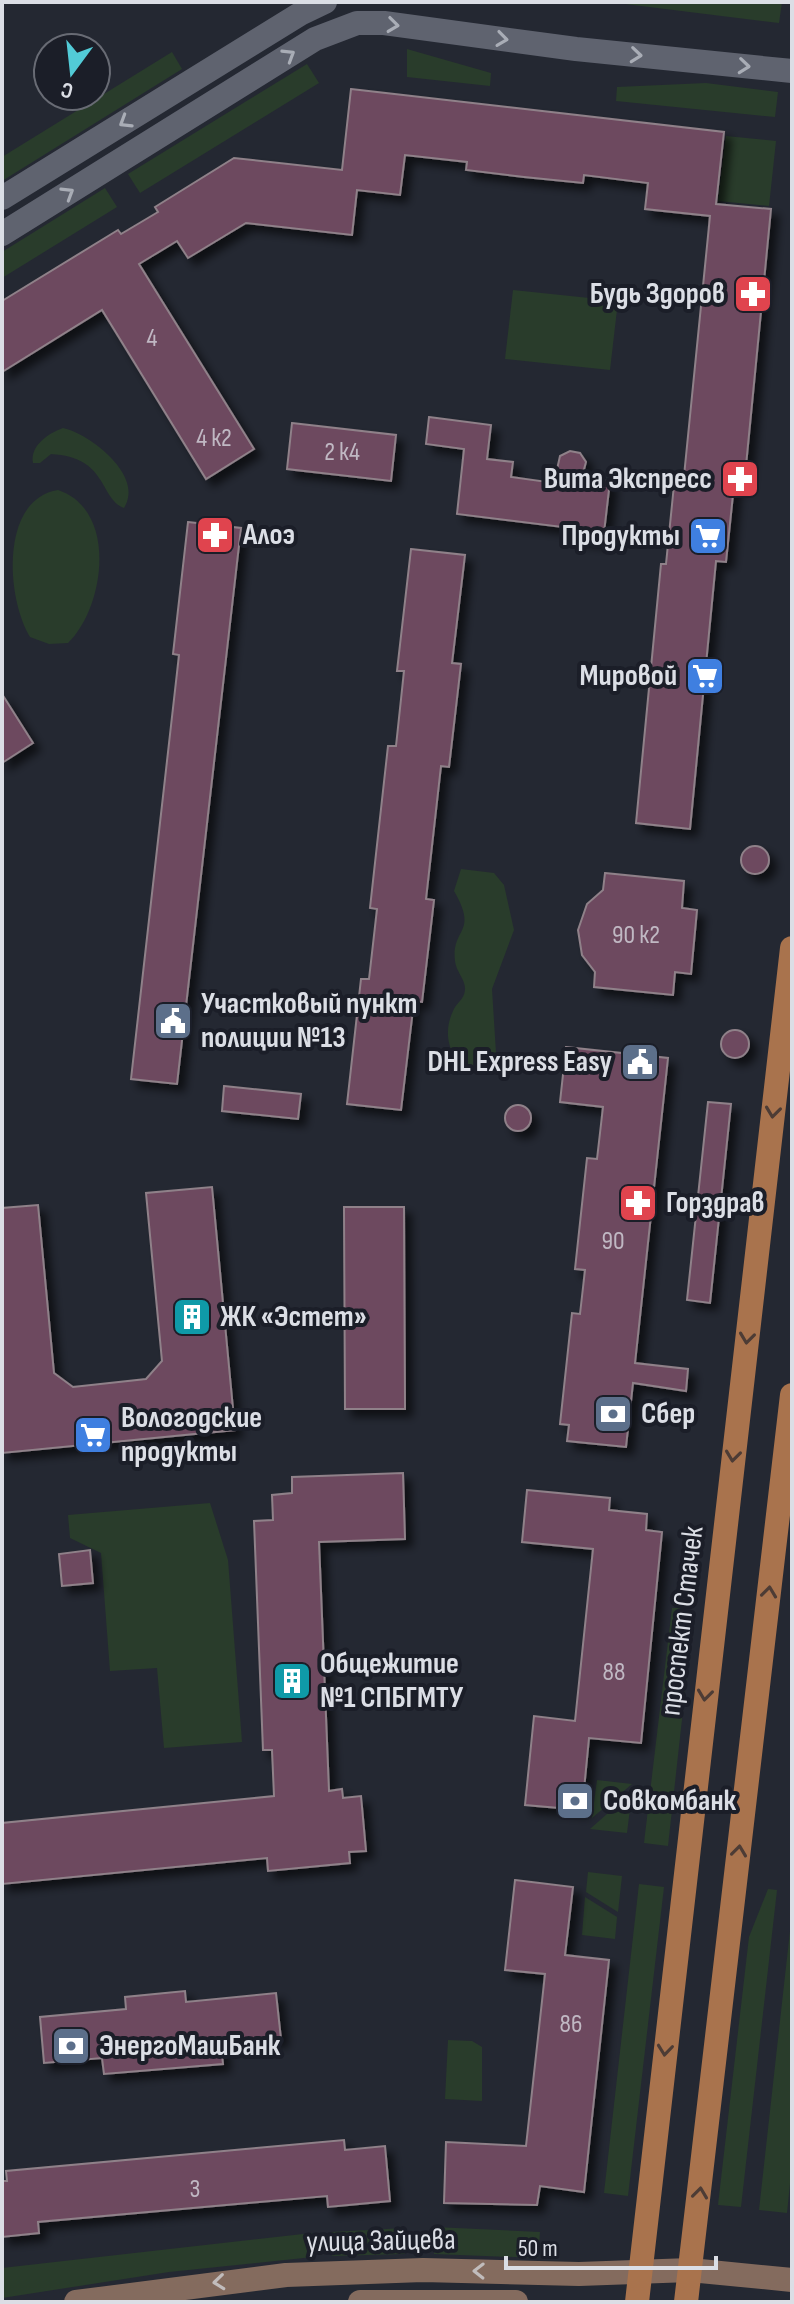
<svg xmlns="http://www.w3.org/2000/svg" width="794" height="2304" font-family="'Sofia Sans Condensed',sans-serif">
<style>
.green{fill:#293c2b}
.building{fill:#6d485e;stroke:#8f8189;stroke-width:2;filter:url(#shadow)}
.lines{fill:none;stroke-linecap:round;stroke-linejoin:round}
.street{stroke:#5f636f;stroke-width:24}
.secondary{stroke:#846b5e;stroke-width:24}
.primary{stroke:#a9734d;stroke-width:24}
.oneway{stroke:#a9adb6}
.oneway2{stroke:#4d3c35}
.oneway3{stroke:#c1bcbc}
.labels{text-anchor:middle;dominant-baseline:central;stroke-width:8;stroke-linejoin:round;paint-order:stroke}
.number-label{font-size:26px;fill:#c0b8c3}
.poi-label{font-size:30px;font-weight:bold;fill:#dbdee5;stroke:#1b1e28;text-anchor:start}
.street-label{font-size:30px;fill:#dbdee5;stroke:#1b1e28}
</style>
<defs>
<filter id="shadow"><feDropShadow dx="7" dy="7" stdDeviation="4" flood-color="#0009"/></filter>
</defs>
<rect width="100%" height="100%" fill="#242832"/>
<g class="green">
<path d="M609 2H782L779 23Z"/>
<path d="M407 49 491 73 490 86 407 77Z"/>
<path d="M172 52 182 69 2 181V157Z"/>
<path d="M307 64 319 83 140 193 128 174Z"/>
<path d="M706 83 778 92 775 117 616 101 617 87Z"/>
<path d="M726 136 776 141 769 206 718 201Z"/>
<path d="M105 188 117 207 2 278V252Z"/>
<path d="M513 290 618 301 610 370 505 359Z"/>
<path d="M63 428C90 434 145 476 124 508 99 498 108 457 51 454L40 463H33C30 446 47 434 63 428Z"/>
<path d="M58 490C118 510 105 607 68 643L49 644 30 637C6 598 0 499 58 490Z"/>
<path d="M461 869 494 873 504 885 514 930 492 989 496 1053 493 1059 472 1067C447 1060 443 1032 453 1011 456 1003 464 1000 465 990 466 980 456 972 455 961 451 927 479 934 454 891Z"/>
<path d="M210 1503 228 1560 242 1742 164 1748 157 1668 110 1671 101 1553 70 1538 68 1515Z"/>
<path d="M672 1608H680L688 1665 668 1846 644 1843Z"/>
<path d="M597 1780 632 1784 592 1818Z"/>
<path d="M632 1792 627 1833 590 1829Z"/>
<path d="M588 1872 622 1876 618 1912 586 1892Z"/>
<path d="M639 1884 664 1887 628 2196 604 2193Z"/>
<path d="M768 1889 777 1890 741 2207 718 2205 749 1937Z"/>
<path d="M585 1897 617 1917 615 1939 582 1935Z"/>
<path d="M792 1913V2164L787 2213 759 2210Z"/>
<path d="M448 2040 472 2041 482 2047V2101L445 2099Z"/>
<path d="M434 2227 540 2232 538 2258 434 2254Z"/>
<path d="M405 2228V2254L332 2256 331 2232Z"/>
<path d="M312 2233 313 2257 169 2272 2 2298V2268Z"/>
</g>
<g class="building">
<path d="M351 89 724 132 716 204 771 209 744 486 734 485 726 562 716 561 690 829 636 823 661 564H666L674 485 683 486 710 216 645 209 648 183 584 175 583 183 524 177 466 170 467 162 405 155 400 195 357 190 352 235 246 223 188 258 177 241 139 264 254 449 206 479 102 310 2 372V301L118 230 121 234 158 212 155 207 234 158 342 170Z"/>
<path d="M429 417 491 425 487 459 513 462 511 477 554 483 560 456 570 451 580 453 586 462 582 477 610 481 603 541 577 538 579 529 457 514 464 449 426 444Z"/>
<path d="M292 423 396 435 391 481 287 469Z"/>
<path d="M188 522 241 528 177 1084 131 1079 179 655 173 654Z"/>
<path d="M411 549 465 555 452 663 461 664 449 767 441 766 426 899 434 900 422 1002 414 1001 401 1110 347 1104 361 979H369L377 909 370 908 388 746H396L404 671H397Z"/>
<path d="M2 694 33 743 2 763Z"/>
<circle cx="755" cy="860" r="14"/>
<path d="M605 873 684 881 682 908 697 910 691 974 675 972 673 995 594 987 595 972 582 955 578 930 587 904 603 890Z"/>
<circle cx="735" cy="1044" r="14"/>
<path d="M566 1047 668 1058 635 1363 688 1369 686 1391 633 1383 626 1447 567 1441 569 1425 560 1424 572 1313 580 1314 585 1270 575 1269 587 1158 597 1159 603 1107 560 1102Z"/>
<path d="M224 1086 301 1094 298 1119 222 1111Z"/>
<path d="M708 1102 731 1104 710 1303 687 1300Z"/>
<circle cx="518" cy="1118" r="13"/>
<path d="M212 1187 235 1430 2 1453V1208L38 1205 54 1373 73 1387 146 1379 162 1361 146 1193Z"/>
<path d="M344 1207H404L405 1409H345Z"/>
<path d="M403 1473 405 1539 319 1542 329 1791 342 1789 343 1798 361 1796 366 1851 349 1852 350 1863 268 1871 267 1858 2 1884V1823L274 1796 272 1750H263L254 1521 273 1520 272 1495 292 1493V1477Z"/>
<path d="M527 1490 610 1498 609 1510 647 1514 646 1530 662 1532 641 1743 589 1738 582 1810 525 1805 534 1716 575 1721 593 1549 522 1542Z"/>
<path d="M90 1550 93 1583 62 1586 59 1554Z"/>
<path d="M515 1880 573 1887 565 1955 609 1960 584 2192 540 2186 537 2205 444 2203 446 2142 526 2146 545 1974 505 1970Z"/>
<path d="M185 1991 186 2002 276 1993 281 2039 221 2045 223 2064 104 2074 102 2058 44 2063 40 2017 126 2009 125 1997Z"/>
<path d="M344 2140 345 2150 385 2146 390 2201 328 2207 327 2196 38 2222 39 2233 2 2237V2181H7L6 2171Z"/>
</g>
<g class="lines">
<g class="street">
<path d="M2 198 300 14 325 2"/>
<path d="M2 234 315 39 357 23H384L576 49 792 71"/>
</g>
<g class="secondary">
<path d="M76 2302 286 2275 423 2270 579 2274 690 2270 792 2280"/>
<path d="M360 2302H516"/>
</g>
<g class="primary">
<path d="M637 2302 792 948"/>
<path d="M686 2302 792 1395"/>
</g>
</g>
<defs><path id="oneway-chevron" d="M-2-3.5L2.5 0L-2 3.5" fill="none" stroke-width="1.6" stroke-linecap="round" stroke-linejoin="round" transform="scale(2)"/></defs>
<g class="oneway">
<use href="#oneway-chevron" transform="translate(393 25) rotate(7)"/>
<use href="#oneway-chevron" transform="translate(502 39) rotate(8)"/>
<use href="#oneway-chevron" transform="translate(289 55) rotate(-32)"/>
<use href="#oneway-chevron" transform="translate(636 55) rotate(6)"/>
<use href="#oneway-chevron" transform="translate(744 66) rotate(6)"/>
<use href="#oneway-chevron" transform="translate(125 122) rotate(148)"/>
<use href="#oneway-chevron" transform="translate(68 193) rotate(-32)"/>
</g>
<g class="oneway2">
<use href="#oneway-chevron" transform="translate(773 1112) rotate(97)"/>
<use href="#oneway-chevron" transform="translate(747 1338) rotate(97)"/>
<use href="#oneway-chevron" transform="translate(733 1456) rotate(97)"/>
<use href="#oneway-chevron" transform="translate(769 1592) rotate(-83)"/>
<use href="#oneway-chevron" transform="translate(705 1695) rotate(97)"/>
<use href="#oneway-chevron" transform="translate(739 1851) rotate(-83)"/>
<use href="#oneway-chevron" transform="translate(665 2050) rotate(96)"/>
<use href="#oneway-chevron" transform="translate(700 2193) rotate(-83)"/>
</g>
<g class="oneway3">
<use href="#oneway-chevron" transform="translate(479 2271) rotate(-179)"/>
<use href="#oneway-chevron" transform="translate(219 2282) rotate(174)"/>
</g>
<defs>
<g id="pharmacy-square" transform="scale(2)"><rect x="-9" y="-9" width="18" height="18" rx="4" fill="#e0444e" stroke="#1b1e28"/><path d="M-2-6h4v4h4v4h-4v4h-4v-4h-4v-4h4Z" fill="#fff"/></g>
<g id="supermarket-square" transform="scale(2)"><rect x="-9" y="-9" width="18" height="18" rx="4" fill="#3f7fe0" stroke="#1b1e28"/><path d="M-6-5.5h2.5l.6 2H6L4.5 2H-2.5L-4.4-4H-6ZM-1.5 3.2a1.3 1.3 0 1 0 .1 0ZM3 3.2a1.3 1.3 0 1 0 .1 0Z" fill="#fff"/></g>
<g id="civic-square" transform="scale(2)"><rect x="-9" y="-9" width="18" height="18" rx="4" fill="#5c6f8a" stroke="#1b1e28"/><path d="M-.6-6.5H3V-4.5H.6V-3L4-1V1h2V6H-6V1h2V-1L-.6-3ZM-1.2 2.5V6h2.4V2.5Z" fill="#fff"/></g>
<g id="building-square" transform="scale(2)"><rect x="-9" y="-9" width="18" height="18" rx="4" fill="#0f9aa8" stroke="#1b1e28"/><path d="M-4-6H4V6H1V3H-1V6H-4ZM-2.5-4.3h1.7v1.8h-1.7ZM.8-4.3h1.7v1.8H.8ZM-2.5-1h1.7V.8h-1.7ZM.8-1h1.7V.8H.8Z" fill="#fff"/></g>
<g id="bank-square" transform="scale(2)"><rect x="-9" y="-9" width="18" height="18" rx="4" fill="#5c6f8a" stroke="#1b1e28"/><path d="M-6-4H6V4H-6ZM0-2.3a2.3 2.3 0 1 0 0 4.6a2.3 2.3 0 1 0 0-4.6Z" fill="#fff"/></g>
</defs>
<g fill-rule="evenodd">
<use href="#pharmacy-square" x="753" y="294"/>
<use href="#pharmacy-square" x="740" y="479"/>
<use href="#pharmacy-square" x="215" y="535"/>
<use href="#supermarket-square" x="708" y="536"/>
<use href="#supermarket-square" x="705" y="676"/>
<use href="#civic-square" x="173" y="1021"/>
<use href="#civic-square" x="640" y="1062"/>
<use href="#pharmacy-square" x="638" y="1203"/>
<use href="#building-square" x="192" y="1317"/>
<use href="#bank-square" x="613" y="1414"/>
<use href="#supermarket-square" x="93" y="1435"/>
<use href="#building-square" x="292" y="1681"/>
<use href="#bank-square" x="575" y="1801"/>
<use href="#bank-square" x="71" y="2046"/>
</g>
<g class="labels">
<g class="number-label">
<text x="152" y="338">4</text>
<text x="214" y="438">4 к2</text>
<text x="342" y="452">2 к4</text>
<text x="636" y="935">90 к2</text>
<text x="613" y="1241">90</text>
<text x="614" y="1672">88</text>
<text x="571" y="2024">86</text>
<text x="195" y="2189">3</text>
</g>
<g class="poi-label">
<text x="725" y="294" text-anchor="end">Будь Здоров</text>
<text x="712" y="479" text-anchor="end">Вита Экспресс</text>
<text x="243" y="535">Алоэ</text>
<text x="680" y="536" text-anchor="end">Продукты</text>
<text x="677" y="676" text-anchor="end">Мировой</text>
<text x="201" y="1004">Участковый пункт<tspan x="201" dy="34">полиции №13</tspan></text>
<text x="612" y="1062" text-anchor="end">DHL Express Easy</text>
<text x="666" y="1203">Горздрав</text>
<text x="220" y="1317">ЖК «Эстет»</text>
<text x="641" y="1414">Сбер</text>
<text x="121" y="1418">Вологодские<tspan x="121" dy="34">продукты</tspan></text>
<text x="320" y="1664">Общежитие<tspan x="320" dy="34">№1 СПБГМТУ</tspan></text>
<text x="603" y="1801">Совкомбанк</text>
<text x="99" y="2046">ЭнергоМашБанк</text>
</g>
<g class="street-label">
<text transform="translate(682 1621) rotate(-83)">проспект Стачек</text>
<text transform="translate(381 2241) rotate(-1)">улица Зайцева</text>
</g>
</g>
<rect width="794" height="2304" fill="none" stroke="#dbdee5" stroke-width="8"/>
<g transform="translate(72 72) rotate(195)"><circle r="38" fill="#1b1e28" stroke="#686b74" stroke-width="2"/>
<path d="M0-6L14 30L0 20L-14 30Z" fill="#52cbd7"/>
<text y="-12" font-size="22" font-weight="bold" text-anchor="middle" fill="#dbdee5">С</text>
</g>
<path d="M506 2256v12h210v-12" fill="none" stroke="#dbdee5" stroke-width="4"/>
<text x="518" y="2256" font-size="24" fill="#dbdee5" stroke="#1b1e28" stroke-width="6" paint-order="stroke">50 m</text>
</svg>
